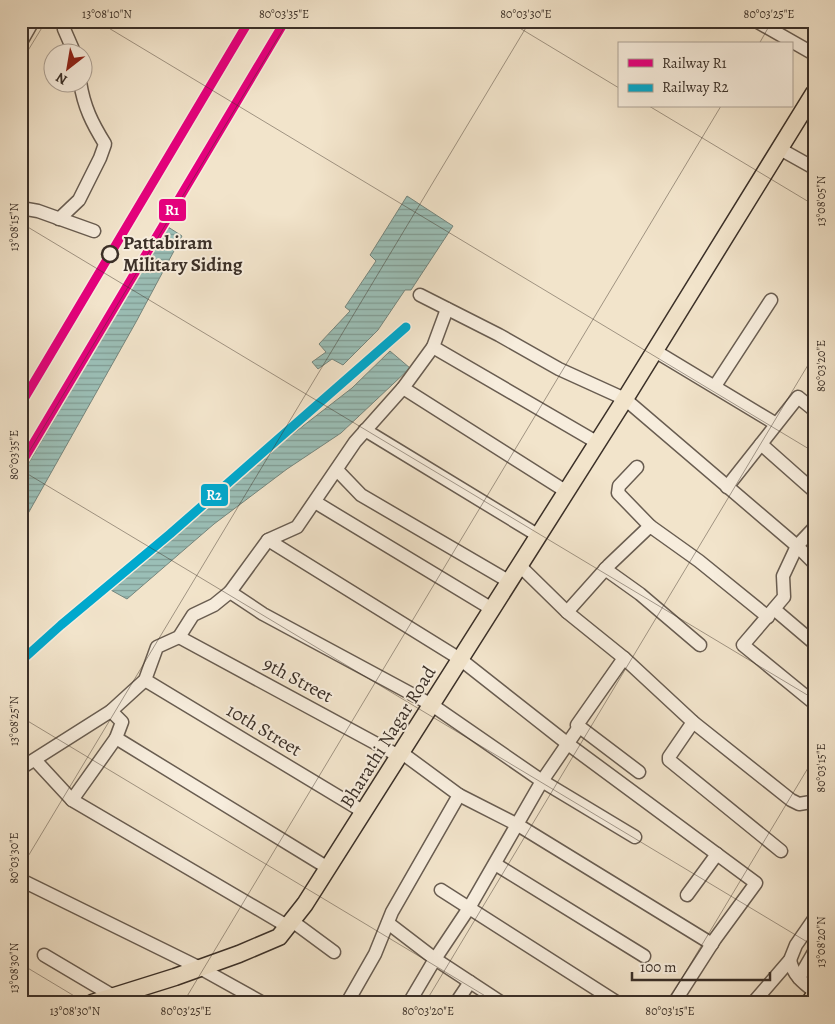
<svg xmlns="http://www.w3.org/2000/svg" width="835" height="1024" font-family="Alegreya,serif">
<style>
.water{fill:url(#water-rules);stroke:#75867e}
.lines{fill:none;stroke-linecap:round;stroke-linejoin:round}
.minor-casing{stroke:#695d51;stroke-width:15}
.major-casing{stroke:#3b3028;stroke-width:19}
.minor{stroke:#f7eddd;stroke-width:12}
.major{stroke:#f2e4cb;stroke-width:16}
.rail-1-casing{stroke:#f7eddd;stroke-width:12}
.rail-2-casing{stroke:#f7eddd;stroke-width:12}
.rail-1{stroke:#e5007d;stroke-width:9}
.rail-2{stroke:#00a9ce;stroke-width:9}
.ticks{fill:none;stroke:#3b3028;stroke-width:1;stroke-opacity:0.45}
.stop-dot{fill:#f7eddd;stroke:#3b3028;stroke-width:2.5}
.labels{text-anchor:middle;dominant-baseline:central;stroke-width:4;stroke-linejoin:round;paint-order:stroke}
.stop-label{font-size:19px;font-weight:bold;fill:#3b3028;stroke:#f7eddd;text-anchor:start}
.street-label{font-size:19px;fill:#3b3028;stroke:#f7eddd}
.line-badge{stroke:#f7eddd;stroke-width:2}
.badge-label{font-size:14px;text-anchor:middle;font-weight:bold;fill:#fff}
.neatline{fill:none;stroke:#3b3028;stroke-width:2}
.ticks-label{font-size:12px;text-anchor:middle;fill:#3b3028}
</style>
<defs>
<pattern id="water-rules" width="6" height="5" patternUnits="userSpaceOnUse" patternTransform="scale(1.25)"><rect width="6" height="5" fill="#9bbfb7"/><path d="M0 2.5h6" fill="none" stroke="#809c95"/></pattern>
</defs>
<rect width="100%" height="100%" fill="#f2e4cb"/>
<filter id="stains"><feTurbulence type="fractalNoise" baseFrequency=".004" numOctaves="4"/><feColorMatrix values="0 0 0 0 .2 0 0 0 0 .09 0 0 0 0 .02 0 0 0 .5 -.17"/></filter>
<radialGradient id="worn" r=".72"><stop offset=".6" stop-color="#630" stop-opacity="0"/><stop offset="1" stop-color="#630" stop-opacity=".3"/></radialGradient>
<g class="water">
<path d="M407 196 453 226 411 290H405L378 330 343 365 332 359 318 369 312 362 326 352 319 344 350 311 345 307 376 261 370 255Z"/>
<path d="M165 225 182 236 136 322 21 526V476L114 317Z"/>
<path d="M390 351 410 368 341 433 287 469 214 524 127 599 109 589 163 547 272 450 352 388Z"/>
</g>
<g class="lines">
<g class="minor-casing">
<g id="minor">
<path d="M63 21 64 29 74 52"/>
<path d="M756 21 814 54"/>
<path d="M21 42 33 21"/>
<path d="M780 149 814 168"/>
<path d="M21 208 38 211 94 231"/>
<path d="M59 219 79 200 100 158 105 144C92 123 84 107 80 82"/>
<path d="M420 295 499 335 559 369 625 399 797 546 814 563"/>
<path d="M447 309 433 347 403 388 355 442 297 527 268 540 230 592 263 614 432 705 542 781 635 837"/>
<path d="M433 347 598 443"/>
<path d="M655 351 776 424"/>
<path d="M715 386 771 300"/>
<path d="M403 388 567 492"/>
<path d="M365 430 539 536"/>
<path d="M761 444 814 491"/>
<path d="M637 467 619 486 618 493 650 526"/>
<path d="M337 470 361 495 510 582"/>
<path d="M727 487 798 397 814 410"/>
<path d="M315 502 492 609"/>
<path d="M814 528 797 546 783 576 784 597 743 645 814 703"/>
<path d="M268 540 460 659 568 744 756 883 715 939 674 1003"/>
<path d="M520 566 567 612 624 658 693 722 791 800 799 804 811 802 814 798"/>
<path d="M605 569 640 594 700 645"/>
<path d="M774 609 814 643"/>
<path d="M567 612 609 565 650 526 699 561 768 617"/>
<path d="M179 637 399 756"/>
<path d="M624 658 577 725 639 772"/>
<path d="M145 680 364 812"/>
<path d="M693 722 669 757V760L781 851"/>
<path d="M116 738 328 868"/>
<path d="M35 760 72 800 287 926"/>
<path d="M21 768 111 711 145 680 157 647 179 637 193 615 214 605 230 592"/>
<path d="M459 795 518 825 712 944"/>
<path d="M72 800 116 738 122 722 111 711"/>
<path d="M495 864 644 956"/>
<path d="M21 880 200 968 263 1003"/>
<path d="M441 890 618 1003"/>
<path d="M687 895 717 854"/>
<path d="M292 921 334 952"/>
<path d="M388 923 435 959 502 1003"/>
<path d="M44 955 125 1003"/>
<path d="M790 960C793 975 803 983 814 991"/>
<path d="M799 978 814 952"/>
<path d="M347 1003 375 954 392 912 459 795 402 753"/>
<path d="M409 1003 435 959 469 908 542 781 579 727"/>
<path d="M456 1003 470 982"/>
<path d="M753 1003 790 960 796 945 814 919"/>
</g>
</g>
<g class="major-casing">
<g id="major">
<path d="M92 1003 175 977 239 954 279 937 305 904 625 399 814 93"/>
<path d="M809 1003 814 996"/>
</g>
</g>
<use href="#minor" class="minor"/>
<use href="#major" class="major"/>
<g class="rail-1-casing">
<g id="rail-1">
<path d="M21 404 249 21"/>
<path d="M21 464 285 21"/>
</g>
</g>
<g class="rail-2-casing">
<path id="rail-2" d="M21 661 61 625 170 534 406 327"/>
</g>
<use href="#rail-1" class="rail-1"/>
<use href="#rail-2" class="rail-2"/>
</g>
<path class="ticks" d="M97 21 814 452M508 21 619 88M759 44 772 21M21 62 46 21M649 106 814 205M21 223 814 699M21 465 288 21M21 470 814 946M21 717 497 1003M21 868 530 21M21 964 86 1003M183 1003 721 106M425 1003 814 355M667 1003 814 758"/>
<circle class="stop-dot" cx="110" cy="254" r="8"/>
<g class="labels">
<g class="stop-label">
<text x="123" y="243">Pattabiram<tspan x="123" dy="22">Military Siding</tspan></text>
</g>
<g class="street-label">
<text transform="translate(298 680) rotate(28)">9th Street</text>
<text transform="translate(264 730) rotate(31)">10th Street</text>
<text transform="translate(388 737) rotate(-58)">Bharathi Nagar Road</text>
</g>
</g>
<g class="line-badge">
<rect x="158" y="198" width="29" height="24" rx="5" fill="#e5007d"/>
<rect x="200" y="483" width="29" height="24" rx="5" fill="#00a9ce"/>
</g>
<g class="badge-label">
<text x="172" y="215">R1</text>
<text x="214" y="500">R2</text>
</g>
<rect width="835" height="1024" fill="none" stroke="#f2e4cb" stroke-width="55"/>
<rect x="618" y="42" width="175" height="65" fill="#f7eddd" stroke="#aca195"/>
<rect x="628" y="59" width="25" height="8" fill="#e5007d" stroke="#aca195"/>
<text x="662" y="68" font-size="15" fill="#3b3028">Railway R1</text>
<rect x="628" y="84" width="25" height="8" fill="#00a9ce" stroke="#aca195"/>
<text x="662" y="92" font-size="15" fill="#3b3028">Railway R2</text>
<g transform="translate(68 68) rotate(211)"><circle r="24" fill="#f7eddd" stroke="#aca195"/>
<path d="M0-4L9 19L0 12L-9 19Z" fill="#8f2418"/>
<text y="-8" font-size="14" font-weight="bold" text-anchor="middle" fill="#3b3028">N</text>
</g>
<path d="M632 972v8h138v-8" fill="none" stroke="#3b3028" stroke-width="2.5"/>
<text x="640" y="972" font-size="15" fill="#3b3028" stroke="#f7eddd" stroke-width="4" paint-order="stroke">100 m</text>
<rect x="28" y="28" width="780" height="968" class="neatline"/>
<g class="ticks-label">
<text x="107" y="18">13°08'10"N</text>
<text x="284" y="18">80°03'35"E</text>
<text x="526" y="18">80°03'30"E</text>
<text x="769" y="18">80°03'25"E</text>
<text transform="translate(821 201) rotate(-90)" y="4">13°08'05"N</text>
<text transform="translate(14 227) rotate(-90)" y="4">13°08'15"N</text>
<text transform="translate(821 366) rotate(-90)" y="4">80°03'20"E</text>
<text transform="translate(14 455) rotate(-90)" y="4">80°03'35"E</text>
<text transform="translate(14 721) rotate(-90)" y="4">13°08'25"N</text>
<text transform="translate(821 768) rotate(-90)" y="4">80°03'15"E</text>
<text transform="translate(14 858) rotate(-90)" y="4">80°03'30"E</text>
<text transform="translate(821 942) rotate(-90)" y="4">13°08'20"N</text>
<text transform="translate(14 968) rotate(-90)" y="4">13°08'30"N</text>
<text x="75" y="1015">13°08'30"N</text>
<text x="186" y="1015">80°03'25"E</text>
<text x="428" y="1015">80°03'20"E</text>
<text x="670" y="1015">80°03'15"E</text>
</g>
<rect width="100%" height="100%" filter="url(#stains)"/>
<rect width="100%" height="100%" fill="url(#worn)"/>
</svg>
